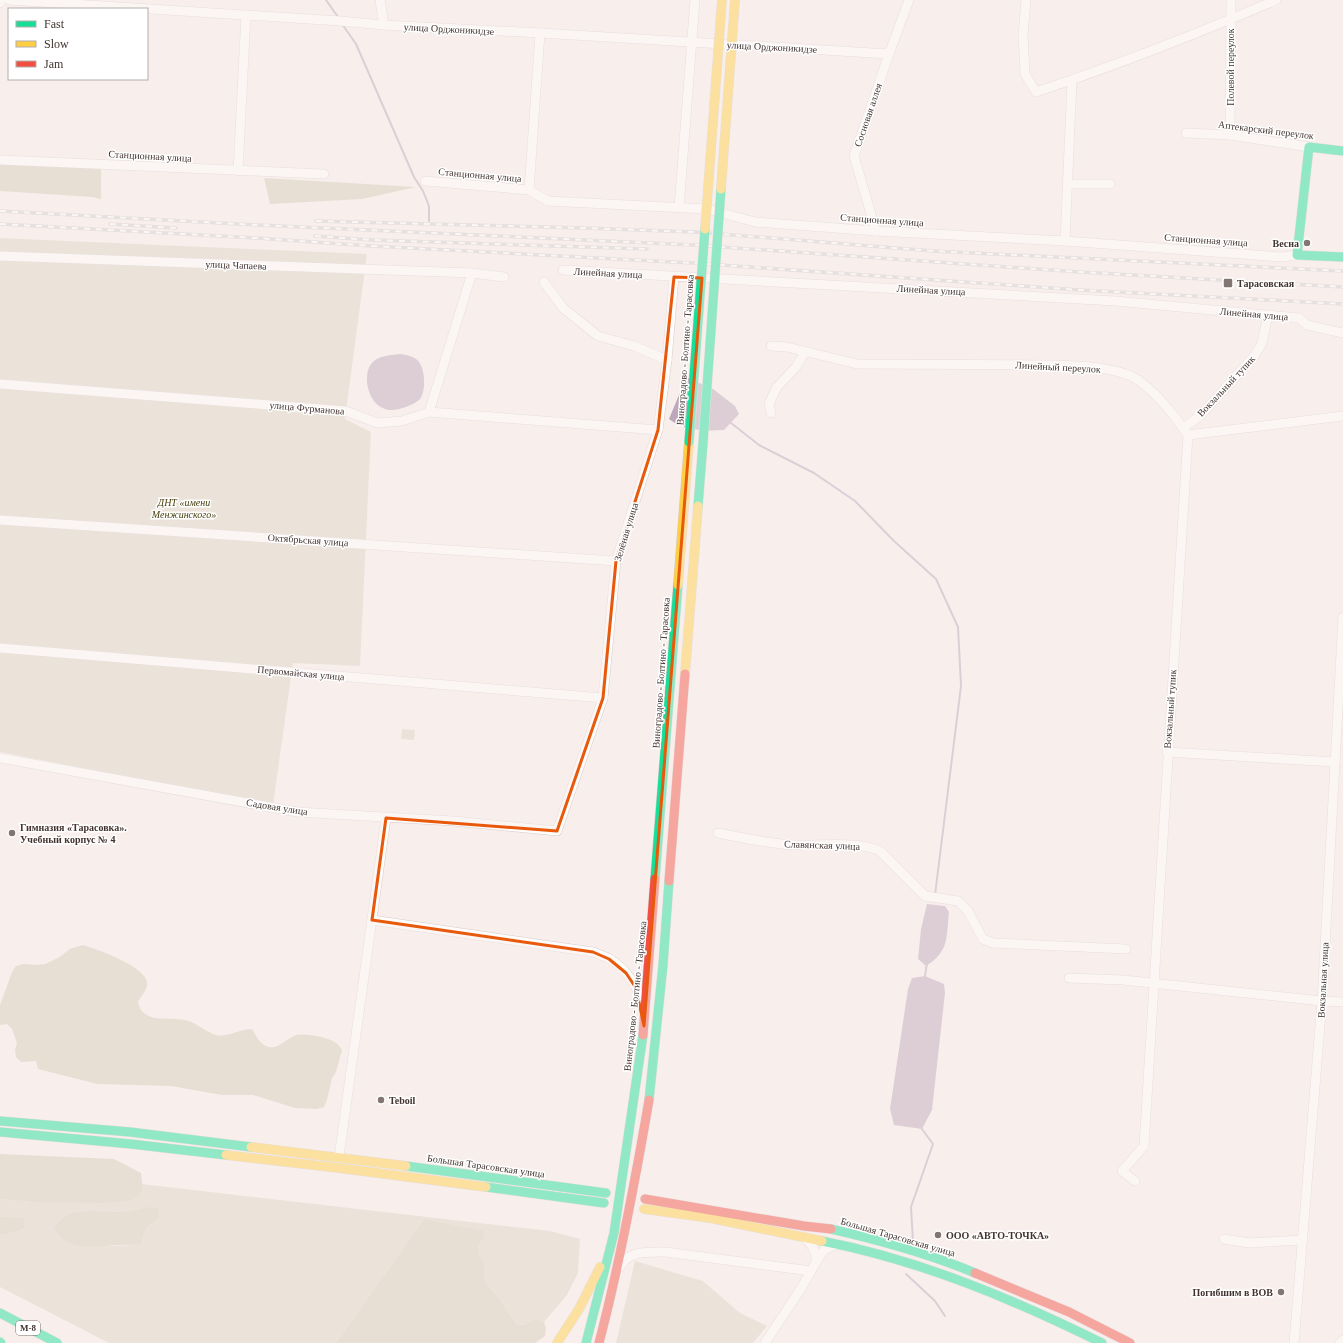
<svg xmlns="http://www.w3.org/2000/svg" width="1343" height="1343" font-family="Georgia,serif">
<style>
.green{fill:#dbd5c4;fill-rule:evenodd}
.forest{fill:#d4ccb6}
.water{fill:#bca7bb}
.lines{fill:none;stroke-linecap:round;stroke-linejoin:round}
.stream{stroke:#bca7bb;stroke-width:2}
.street-casing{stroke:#d6cbc9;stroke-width:10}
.fast-casing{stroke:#d6cbc9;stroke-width:10}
.slow-casing{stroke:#d6cbc9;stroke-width:10}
.jam-casing{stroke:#d6cbc9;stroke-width:10}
.street{stroke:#fefdfc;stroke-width:9}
.fast{stroke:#16e098;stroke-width:9}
.slow{stroke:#ffcf43;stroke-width:9}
.jam{stroke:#f24e42;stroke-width:9}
.rail-casing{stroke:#d1cecd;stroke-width:3.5}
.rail{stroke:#fff;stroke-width:2;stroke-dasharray:6;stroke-linecap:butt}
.fast-bridge-casing{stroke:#d6cbc9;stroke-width:10;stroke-linecap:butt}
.slow-bridge-casing{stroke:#d6cbc9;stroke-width:10;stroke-linecap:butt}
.fast-bridge{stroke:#16e098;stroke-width:9}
.slow-bridge{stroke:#ffcf43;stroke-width:9}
.marked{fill:none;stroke:#e8590c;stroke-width:3;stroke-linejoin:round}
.poi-dot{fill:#827572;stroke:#fff;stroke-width:1.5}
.labels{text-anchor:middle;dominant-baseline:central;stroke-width:3;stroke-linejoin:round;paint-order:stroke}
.shield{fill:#fff;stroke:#7b706e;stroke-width:1}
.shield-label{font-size:9px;font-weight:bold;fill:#423330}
.street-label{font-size:10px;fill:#423330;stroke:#fff}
.poi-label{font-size:10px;font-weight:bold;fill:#423330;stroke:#fff;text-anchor:start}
.park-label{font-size:10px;font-style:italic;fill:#494010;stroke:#fff}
</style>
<rect width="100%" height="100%" fill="#f8efed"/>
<g class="green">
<path d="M0 238 367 254 345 419 371 432 360 666 293 663 273 805 0 752Z"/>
<path d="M402 729 415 730 414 740 401 739Z"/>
<path d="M142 1184 550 1231 580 1239 578 1273 567 1295 544 1322 537 1318 524 1325 516 1324 503 1304 484 1280 485 1265 478 1252 479 1245 483 1239 424 1219 336 1343H109L0 1287V1235L23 1228 24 1218 0 1216V1199L31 1202 143 1191ZM147 1207 149 1224 144 1233 142 1243C131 1246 121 1245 110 1246L95 1211 125 1212Z"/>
<path d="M635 1261 703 1281 740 1313 767 1326 753 1343H616Z"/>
</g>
<g class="forest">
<path d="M0 163 101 166V199L92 197 0 191Z"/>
<path d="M264 178 416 187 362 199 270 204Z"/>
<path d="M83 945C97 949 147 967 147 983 148 990 141 996 138 1002 143 1026 171 1015 188 1021 198 1024 206 1032 216 1035 226 1038 240 1029 252 1029 256 1035 259 1043 266 1046 276 1051 285 1040 294 1036 302 1032 328 1037 336 1043 338 1044 340 1047 342 1050L336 1072 332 1078 327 1100 324 1107 317 1109 295 1108 253 1095H222L171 1086 97 1084 38 1069 36 1061 21 1062 16 1057 15 1050 17 1043 12 1029 7 1024 0 1025V1005L12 972 16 966 23 964 38 965 45 964 58 958 70 949Z"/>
<path d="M0 1154 114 1159 141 1173 143 1191 132 1200 105 1203 31 1202 0 1199Z"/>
<path d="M147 1207 158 1208 159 1219C146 1225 145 1229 142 1243 133 1246 129 1244 120 1245 105 1245 78 1250 65 1241 60 1237 57 1232 54 1227L62 1219 72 1213 95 1211 125 1212Z"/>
<path d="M0 1216 24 1218V1228L13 1232 0 1235Z"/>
<path d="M424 1219 483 1231V1239L479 1245 478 1252 485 1265 484 1280 503 1304 516 1324 524 1325 537 1318 544 1322 546 1328 545 1336 535 1343H336Z"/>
</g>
<g class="water">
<path d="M401 354C406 355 412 356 416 359 425 365 427 390 420 399 415 405 396 411 389 410 382 409 375 404 372 398 366 388 364 369 374 361 381 355 393 355 401 354Z"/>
<path d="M688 378 713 389 735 406 739 414 724 430C705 431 685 431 669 419L684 383Z"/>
<path d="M927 904 945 906 949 912C946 937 950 951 926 966L918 959 921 929Z"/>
<path d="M925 976 944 984 945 993 932 1110 922 1129 894 1125 890 1109 908 989 912 978Z"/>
</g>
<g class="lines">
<g class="stream">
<path d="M326 0 338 17"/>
<path d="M342 24 356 44 414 177 423 191 429 206V221"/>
<path d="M731 423 759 445 814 473 855 501 894 541 936 579 958 627 961 686 935 895"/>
<path d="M925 976 927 963"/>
<path d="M913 1242 911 1207 933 1144 922 1129"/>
<path d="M906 1274 935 1301 945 1316"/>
</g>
<g class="street-casing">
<g id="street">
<path d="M9 0 340 21 384 25 540 33 889 54"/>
<path d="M380 0 384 25"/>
<path d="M1026 0 1023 35 1025 74 1036 92C1117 65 1197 34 1276 0"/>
<path d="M0 3 1 0"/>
<path d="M1186 133 1230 135 1309 147"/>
<path d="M1230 135 1231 0"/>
<path d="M0 160 324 174"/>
<path d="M238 171 246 15"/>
<path d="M425 181 529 190 548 201 707 209 755 222 876 231 1065 241 1281 257 1297 255"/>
<path d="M1067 184H1110"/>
<path d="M529 190 540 33"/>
<path d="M679 208 695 0"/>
<path d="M876 231 854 156 889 54 909 0"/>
<path d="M1065 241 1072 80"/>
<path d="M0 256 472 273 504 277"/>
<path d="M563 270 1115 301 1299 318 1307 325 1343 333"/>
<path d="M544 282 563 308 598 336 634 346 667 360"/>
<path d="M771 346 787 347 857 364 1054 365C1080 366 1109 366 1133 377 1152 387 1176 417 1188 435L1343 416"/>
<path d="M0 384 346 411 377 423 402 421 429 412 658 430"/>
<path d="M429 412 472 273"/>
<path d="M771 413 769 404 777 387 796 367 805 352"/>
<path d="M1183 428 1200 416 1255 355 1262 343 1268 315"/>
<path d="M0 520 616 561"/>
<path d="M0 648 603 698"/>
<path d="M1167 752 1335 762"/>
<path d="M0 758 297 812 453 821 557 831 603 698 616 561 658 430 667 360 674 277"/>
<path d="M718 833C739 837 761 842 782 844 812 848 853 839 880 851L925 896 958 901 968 911 983 939 993 943 1126 949"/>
<path d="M372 920 593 952C598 954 604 956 608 958 626 968 639 987 642 1007"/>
<path d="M1069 978 1123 980 1322 1001 1343 1002"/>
<path d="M339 1157 386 818"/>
<path d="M1135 1181 1122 1171 1144 1146 1188 435"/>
<path d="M804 1238C812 1244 817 1251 816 1261"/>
<path d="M1224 1239 1249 1243 1303 1240"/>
<path d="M620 1267C629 1250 648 1252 665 1252L811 1271"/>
<path d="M765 1343 802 1287 819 1257 825 1249 838 1244"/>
<path d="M1294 1343 1322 1001 1343 617"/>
<path d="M1340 1343 1343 1340"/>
</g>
</g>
<g class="fast-casing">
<g id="fast">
<path d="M1343 151 1309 147 1297 255 1343 257"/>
<path d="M698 506 703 443"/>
<path d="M655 879 678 585"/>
<path d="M649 1100 663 965 669 881"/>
<path d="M0 1121 130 1132 251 1147"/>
<path d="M0 1132 131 1144 226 1155"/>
<path d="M406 1166 606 1193"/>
<path d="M486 1187 604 1203"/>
<path d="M831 1229C879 1240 930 1254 975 1273"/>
<path d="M822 1241C920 1260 1013 1299 1102 1343"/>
<path d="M0 1313 57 1343"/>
<path d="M0 1342 1 1343"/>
<path d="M586 1343 614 1233 643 1035"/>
</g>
</g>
<g class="slow-casing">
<g id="slow">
<path d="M678 585 689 442"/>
<path d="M685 674 698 506"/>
<path d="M251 1147 406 1166"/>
<path d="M226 1155 339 1168 486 1187"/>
<path d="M644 1209 710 1218 822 1241"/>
<path d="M557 1343 579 1309 600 1267"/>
</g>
</g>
<g class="jam-casing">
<g id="jam">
<path d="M669 881 685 674"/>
<path d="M643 1035 655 879"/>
<path d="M645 1199 804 1226 831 1229"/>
<path d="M975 1273 1069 1312 1130 1343"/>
<path d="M599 1343C620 1263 635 1182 649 1100"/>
</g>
</g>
<use href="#street" class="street"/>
<use href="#fast" class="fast"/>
<use href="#slow" class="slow"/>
<use href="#jam" class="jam"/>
<g class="rail-casing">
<g id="rail">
<path d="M0 211 257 225 694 245 1080 272 1343 287"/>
<path d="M316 221 584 228 695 232 933 251 1343 271"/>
<path d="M0 224 256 238 371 246 692 263 1080 290 1343 304"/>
<path d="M110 224 176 228"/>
<path d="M315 236 372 240 647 249"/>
</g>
</g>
<use href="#rail" class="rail"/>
<g class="fast-bridge-casing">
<g id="fast-bridge">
<path d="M689 442 705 229"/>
<path d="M703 443 721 189"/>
</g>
</g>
<g class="slow-bridge-casing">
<g id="slow-bridge">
<path d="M721 189 735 0"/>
<path d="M705 229 722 0"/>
</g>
</g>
<use href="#fast-bridge" class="fast-bridge"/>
<use href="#slow-bridge" class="slow-bridge"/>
</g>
<path d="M0 0H1343V1343H0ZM674 277 702 278 644 1026 636 988 626 973 609 959 593 952 372 920 386 818 557 831 603 698 616 561 658 430Z" fill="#f8efed" fill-opacity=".55" fill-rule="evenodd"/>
<path class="marked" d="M674 277 702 278 644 1026 636 988 626 973 609 959 593 952 372 920 386 818 557 831 603 698 616 561 658 430Z"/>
<g class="poi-dot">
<circle cx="1307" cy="243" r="4"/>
<rect x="1223" y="278" width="10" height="10" rx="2"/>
<circle cx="12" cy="833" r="4"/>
<circle cx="381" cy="1100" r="4"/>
<circle cx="938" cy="1235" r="4"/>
<circle cx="1281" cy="1292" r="4"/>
</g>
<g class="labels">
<rect class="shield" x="16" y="1321" width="24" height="14" rx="3"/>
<g class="shield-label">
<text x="28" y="1328">М-8</text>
</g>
<g class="street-label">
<text transform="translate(449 29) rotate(3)">улица Орджоникидзе</text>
<text transform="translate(772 47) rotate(3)">улица Орджоникидзе</text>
<text transform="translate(1230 67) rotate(-90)">Полевой переулок</text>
<text transform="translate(868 115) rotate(-71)">Сосновая аллея</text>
<text transform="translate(1266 130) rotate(7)">Аптекарский переулок</text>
<text transform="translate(150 156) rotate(3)">Станционная улица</text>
<text transform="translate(480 175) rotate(5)">Станционная улица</text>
<text transform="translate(882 220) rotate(4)">Станционная улица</text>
<text transform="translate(1206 240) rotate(4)">Станционная улица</text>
<text transform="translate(236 265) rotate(2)">улица Чапаева</text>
<text transform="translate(608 273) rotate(3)">Линейная улица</text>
<text transform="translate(931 290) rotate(3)">Линейная улица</text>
<text transform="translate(1254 314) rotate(5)">Линейная улица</text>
<text transform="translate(685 350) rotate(-86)">Виноградово - Болтино - Тарасовка</text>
<text transform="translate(1058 367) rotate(3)">Линейный переулок</text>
<text transform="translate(1226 386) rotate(-47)">Вокзальный тупик</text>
<text transform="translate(307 408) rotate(5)">улица Фурманова</text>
<text transform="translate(626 532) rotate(-73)">Зелёная улица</text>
<text transform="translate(308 540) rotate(4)">Октябрьская улица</text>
<text transform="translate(301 673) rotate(5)">Первомайская улица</text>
<text transform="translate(661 673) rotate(-86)">Виноградово - Болтино - Тарасовка</text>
<text transform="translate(1170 709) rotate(-86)">Вокзальный тупик</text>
<text transform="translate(277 807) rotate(9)">Садовая улица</text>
<text transform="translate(822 845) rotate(2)">Славянская улица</text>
<text transform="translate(1323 980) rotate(-87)">Вокзальная улица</text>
<text transform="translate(635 996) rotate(-84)">Виноградово - Болтино - Тарасовка</text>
<text transform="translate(486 1166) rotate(8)">Большая Тарасовская улица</text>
<text transform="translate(898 1237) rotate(16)">Большая Тарасовская улица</text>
</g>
<g class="poi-label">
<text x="1299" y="243" text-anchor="end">Весна</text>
<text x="1237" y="283">Тарасовская</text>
<text x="20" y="827">Гимназия «Тарасовка».<tspan x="20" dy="12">Учебный корпус № 4</tspan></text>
<text x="389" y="1100">Teboil</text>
<text x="946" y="1235">ООО «АВТО-ТОЧКА»</text>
<text x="1273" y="1292" text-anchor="end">Погибшим в ВОВ</text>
</g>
<g class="park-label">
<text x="184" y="502">ДНТ «имени<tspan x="184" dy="12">Менжинского»</tspan></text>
</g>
</g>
<rect x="8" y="8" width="140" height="72" fill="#ffffff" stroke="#b3adac"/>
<rect x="16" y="21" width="20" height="6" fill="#16e098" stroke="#b3adac"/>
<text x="44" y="28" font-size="12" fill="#423330">Fast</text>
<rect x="16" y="41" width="20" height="6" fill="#ffcf43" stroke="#b3adac"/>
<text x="44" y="48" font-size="12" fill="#423330">Slow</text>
<rect x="16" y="61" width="20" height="6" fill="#f24e42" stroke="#b3adac"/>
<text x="44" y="68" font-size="12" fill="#423330">Jam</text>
</svg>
